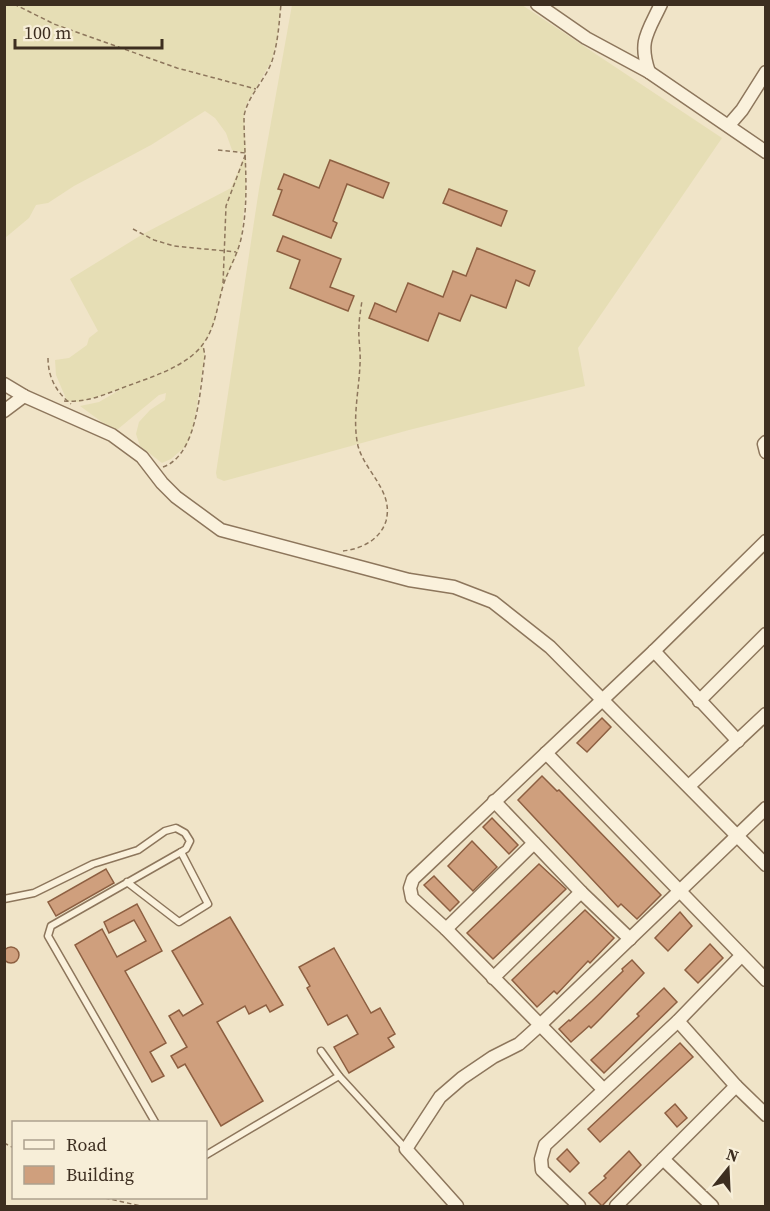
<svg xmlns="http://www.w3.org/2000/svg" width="770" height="1211" font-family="'Source Serif 4',serif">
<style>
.farmland{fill:#e6deb5}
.building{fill:#cf9f7d;stroke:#8d5f41;stroke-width:1.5}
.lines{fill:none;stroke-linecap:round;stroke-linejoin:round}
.lane-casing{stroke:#8d765c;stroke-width:9}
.street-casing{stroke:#8d765c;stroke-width:15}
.path{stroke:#8d765c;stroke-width:1.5;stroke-dasharray:4.5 3;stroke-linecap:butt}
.lane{stroke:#faf1dc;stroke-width:6}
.street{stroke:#faf1dc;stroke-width:12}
</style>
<rect width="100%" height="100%" fill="#f0e4c8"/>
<g class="farmland">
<path d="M5 5H281L277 43 271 62 246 105 244 116 246 153V191L241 238 238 252 223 285 215 321 209 336 203 344 205 356 193 429 187 445 171 459 162 463 140 446 136 434 139 422 150 410 165 400 166 393 159 395 118 429 110 428 80 406 99 402 123 388 104 395 79 402 67 401 56 375 55 360 69 358 87 345 89 338 98 331 70 279 143 234 231 188 246 153 232 150 226 133 215 118 205 111 151 145 74 186 48 203 36 205 29 218 5 238Z"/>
<path d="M292 5H522L722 138 578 348 585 386 409 430 224 481 217 478 216 473 259 189Z"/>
</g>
<g class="building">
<path d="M330 160 389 183 383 198 347 184 333 221 337 223 331 238 273 215 282 190 278 189 284 174 319 188Z"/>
<path d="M449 189 507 211 501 226 443 203Z"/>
<path d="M283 236 341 259 330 287 354 296 348 311 290 288 300 260 277 251Z"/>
<path d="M477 248 535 271 529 286 516 280 506 308 471 295 460 321 439 313 428 341 369 318 375 303 396 312 408 283 443 297 453 271 466 276Z"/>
<path d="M602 718 611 727 587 752 577 743Z"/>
<path d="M542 776 557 791 559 790 661 895 637 919 621 904 618 907 518 800Z"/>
<path d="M492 818 518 845 509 854 483 827Z"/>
<path d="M472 841 497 867 473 891 448 866Z"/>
<path d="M539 864 566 889 493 959 467 933Z"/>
<path d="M106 869 114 883 56 916 48 902Z"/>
<path d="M434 876 459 902 450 911 424 885Z"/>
<path d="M137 904 162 951 125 971 166 1043 150 1052 164 1076 152 1082 75 945 102 929 117 957 146 941 134 920 109 933 104 922Z"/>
<path d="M585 910 614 938 590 963 588 961 557 994 554 991 537 1007 512 980Z"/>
<path d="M680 912 692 926 668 951 655 938Z"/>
<path d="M230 917 283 1005 270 1012 266 1005 249 1014 245 1006 217 1022 263 1101 221 1126 185 1064 178 1068 171 1056 187 1047 169 1016 179 1010 183 1016 203 1004 172 951Z"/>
<path d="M710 944 723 958 698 983 685 970Z"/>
<circle cx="11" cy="955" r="8"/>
<path d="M334 948 371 1013 380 1008 395 1034 388 1038 394 1047 349 1073 334 1047 358 1034 347 1015 328 1025 307 988 310 986 299 967Z"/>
<path d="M632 960 644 973 601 1018 591 1028 589 1026 571 1042 559 1029 569 1020 570 1021 592 1001 623 971 622 969Z"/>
<path d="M664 988 677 1002 604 1073 591 1060 639 1016 637 1014Z"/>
<path d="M680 1043 693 1057 600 1142 588 1129Z"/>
<path d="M675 1104 687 1118 677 1127 665 1113Z"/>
<path d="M567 1149 579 1163 570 1172 557 1159Z"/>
<path d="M629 1151 641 1165 602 1206 589 1193 606 1178 604 1176Z"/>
</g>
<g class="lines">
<g class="lane-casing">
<g id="lane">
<path d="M127 882 179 922 208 904 181 852 51 926 48 936 155 1122"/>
<path d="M4 899 34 893 93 864 138 850 165 831 176 828 185 833 190 841 186 849 181 852"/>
<path d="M339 1076 406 1149"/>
<path d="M206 1155 339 1076 321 1051"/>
</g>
</g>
<g class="street-casing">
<g id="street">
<path d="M537 4 586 38 649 72 766 152"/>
<path d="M649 72C638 41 648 32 661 4"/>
<path d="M729 125 742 110 766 72"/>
<path d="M4 384 24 396 112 435 142 457 162 483 176 497 221 530 409 580 454 587 493 602 550 647 766 865"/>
<path d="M4 411 24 396"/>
<path d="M766 442 764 444 766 452"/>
<path d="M654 651 738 741"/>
<path d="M699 701 766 634"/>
<path d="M546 753 766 980"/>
<path d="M689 786 766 714"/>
<path d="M494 801 581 892 630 939"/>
<path d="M446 929 534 843"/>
<path d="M493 978 581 892"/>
<path d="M678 1021 736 1086 766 1115"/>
<path d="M603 1089 446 929 412 898 410 888 413 879 654 651 766 541"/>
<path d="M663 1159 712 1206"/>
<path d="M457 1206 406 1149 440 1097 462 1078 493 1057 519 1044 539 1026 766 808"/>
<path d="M579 1206 542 1170 541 1159 545 1145 678 1021 741 956"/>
<path d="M616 1206 736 1086"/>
</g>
</g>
<g class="path">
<path d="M14 4 54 24 177 68 256 89"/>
<path d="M218 150 246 153 226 206 223 284"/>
<path d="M133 229 154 240 174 246 236 252"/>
<path d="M48 358C48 377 56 392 71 404"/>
<path d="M64 401C88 403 108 393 130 385 152 377 177 369 195 353 215 335 216 310 223 286 228 270 237 256 241 239 250 199 244 157 244 116 248 95 265 81 272 61 278 43 279 24 281 4"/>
<path d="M163 467C198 455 200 388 205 356L203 345"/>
<path d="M343 551C361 549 380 540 386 521 394 491 365 472 358 446 352 419 359 391 360 364 361 351 358 339 359 327 359 318 361 309 362 300"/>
<path d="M4 1143 14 1148"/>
<path d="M105 1198 141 1206"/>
</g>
<use href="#lane" class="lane"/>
<use href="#street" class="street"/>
</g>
<rect width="770" height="1211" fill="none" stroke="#3d2e20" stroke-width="12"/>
<rect x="12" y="1121" width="195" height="78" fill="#f7eed8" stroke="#ada18e" stroke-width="1.5"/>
<rect x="24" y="1140" width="30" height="9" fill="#faf1dc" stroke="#ada18e" stroke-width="1.5"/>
<text x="66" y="1151" font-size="18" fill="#3d2e20">Road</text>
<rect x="24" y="1166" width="30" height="18" fill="#cf9f7d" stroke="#ada18e" stroke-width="1.5"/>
<text x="66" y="1181" font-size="18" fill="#3d2e20">Building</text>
<g transform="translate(728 1169) rotate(18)" stroke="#f7eed8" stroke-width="4.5" paint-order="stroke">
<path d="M0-4.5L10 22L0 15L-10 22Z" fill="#3d2e20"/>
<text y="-9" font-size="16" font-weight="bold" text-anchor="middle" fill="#3d2e20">N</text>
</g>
<path d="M15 39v9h147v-9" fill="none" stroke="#3d2e20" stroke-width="3"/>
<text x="24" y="39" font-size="18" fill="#3d2e20" stroke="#f7eed8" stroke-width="4.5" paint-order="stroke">100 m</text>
</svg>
